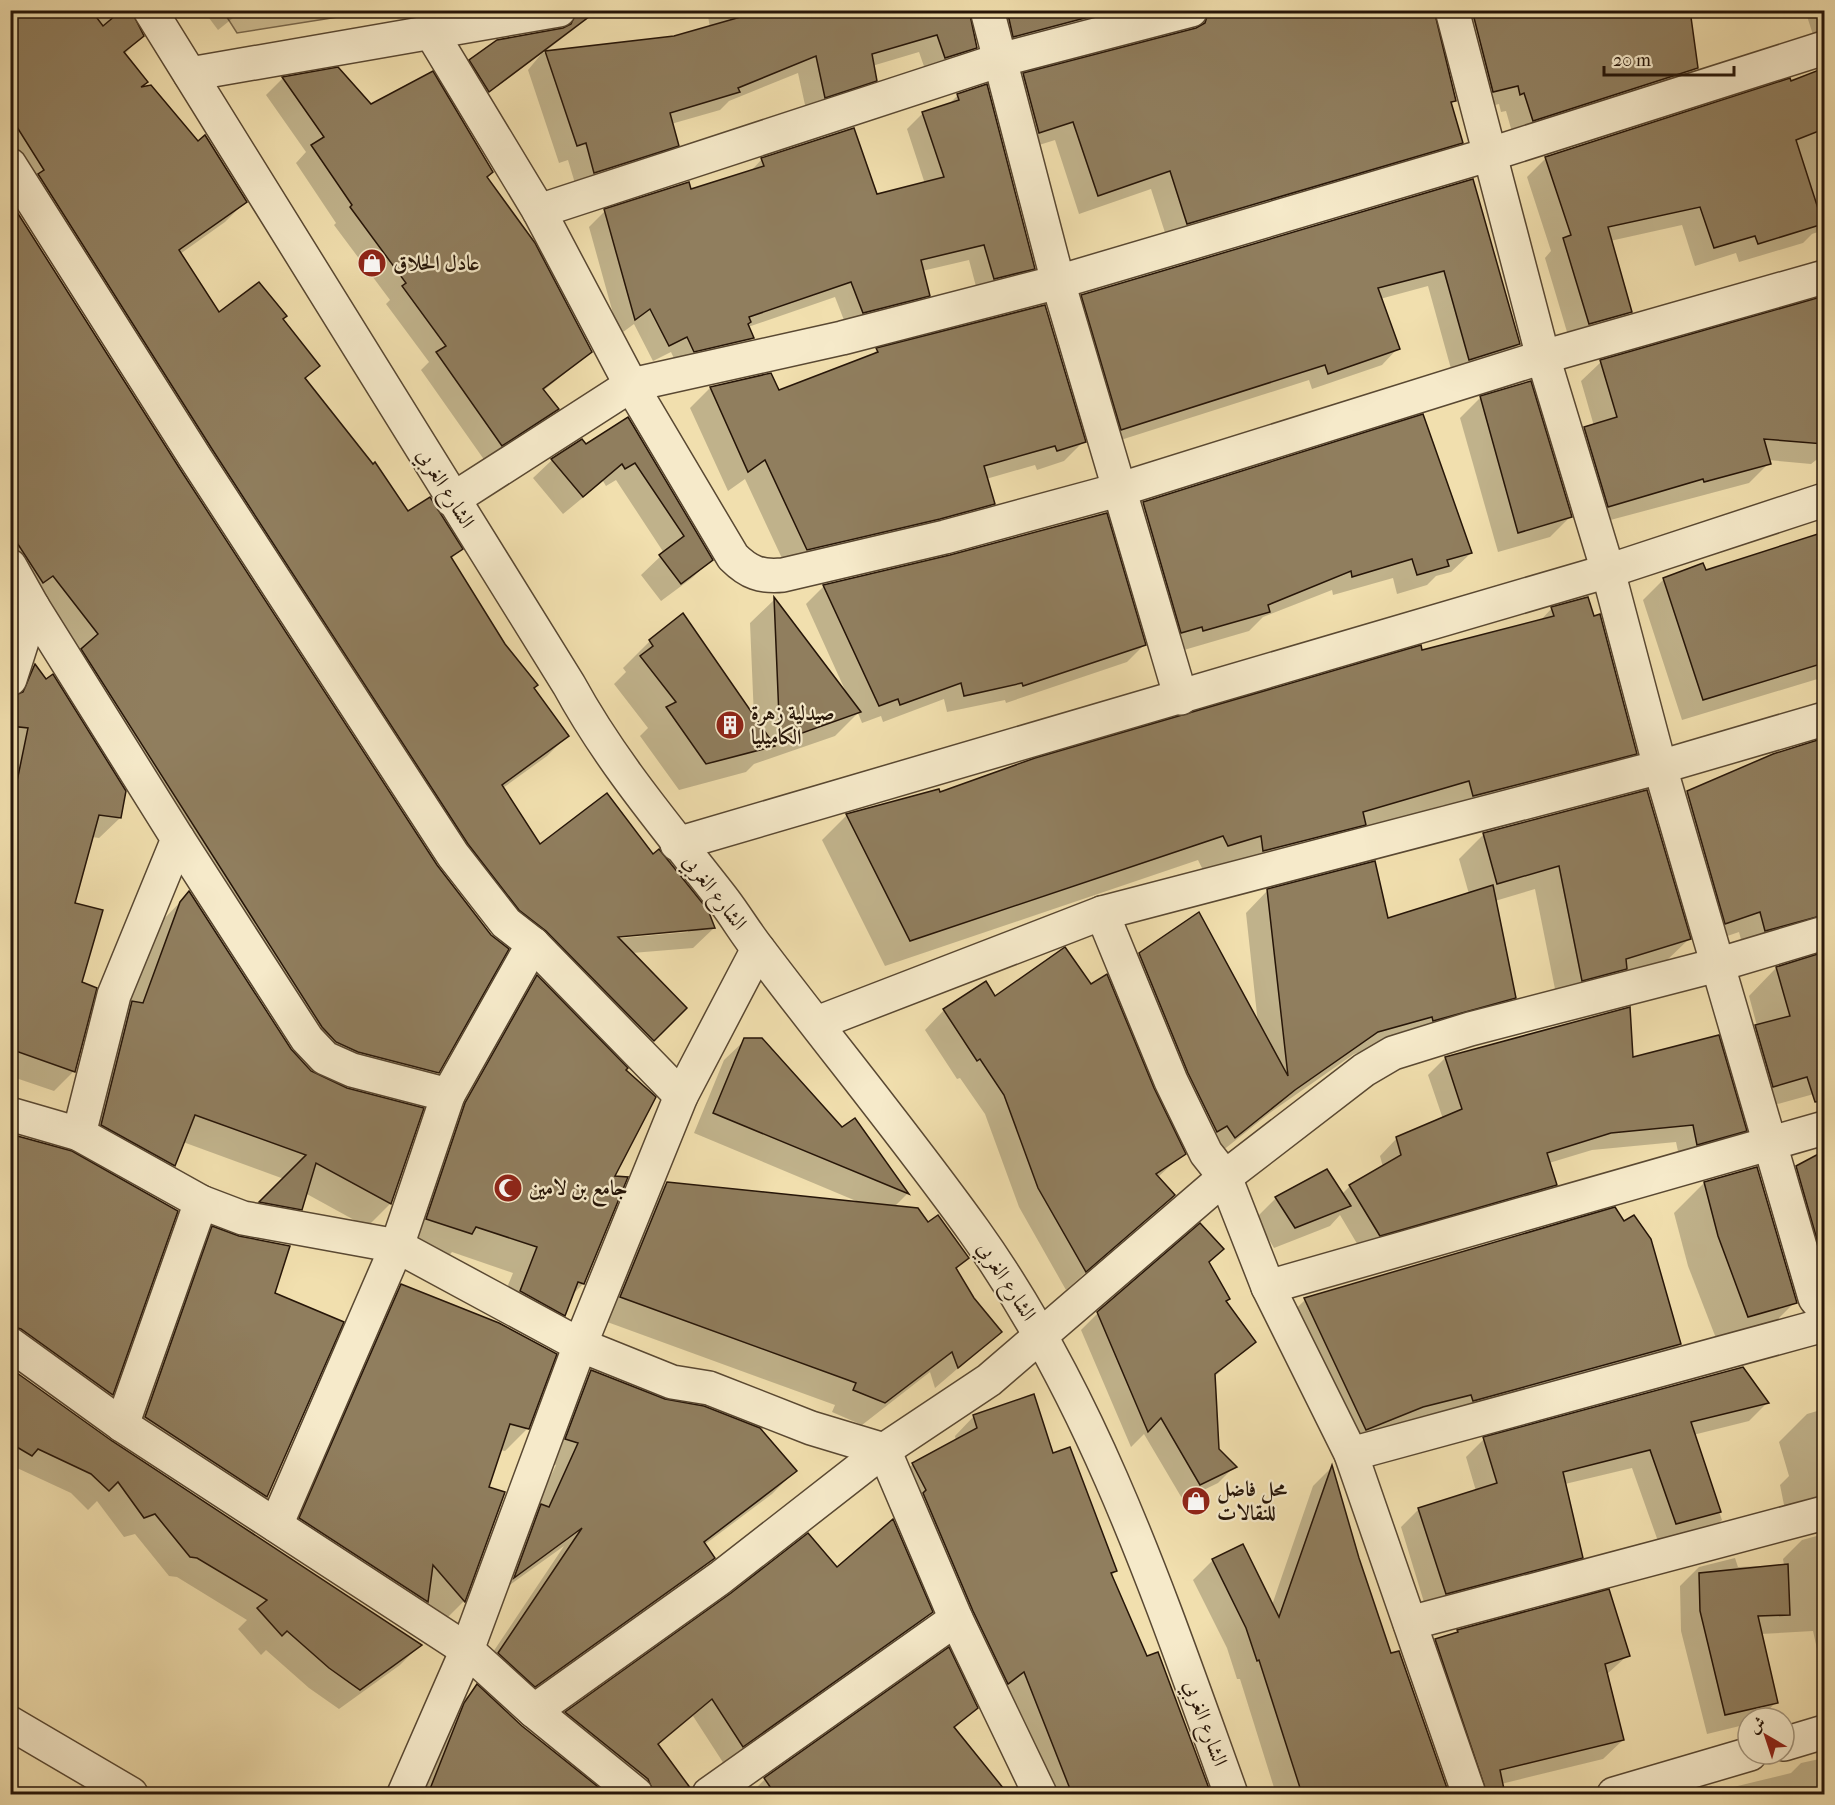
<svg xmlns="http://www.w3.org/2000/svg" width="1835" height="1805" font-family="'IM FELL French Canon',Amiri,serif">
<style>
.green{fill:#cebd92;stroke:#7a694d;stroke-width:1.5}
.shadow{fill:#0003;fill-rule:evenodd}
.building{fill:#907e5e;stroke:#261508;stroke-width:1.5}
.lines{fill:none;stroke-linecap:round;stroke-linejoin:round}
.minor-casing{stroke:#594832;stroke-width:36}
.minor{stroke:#f6eaca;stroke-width:33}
.labels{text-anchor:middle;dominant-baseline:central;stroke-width:4.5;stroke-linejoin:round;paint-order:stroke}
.poi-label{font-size:21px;font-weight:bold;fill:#261508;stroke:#f6eaca;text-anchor:start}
.street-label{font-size:21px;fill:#261508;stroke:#f6eaca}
</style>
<rect width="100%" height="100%" fill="#f1dfae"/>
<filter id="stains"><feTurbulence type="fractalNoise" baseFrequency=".00333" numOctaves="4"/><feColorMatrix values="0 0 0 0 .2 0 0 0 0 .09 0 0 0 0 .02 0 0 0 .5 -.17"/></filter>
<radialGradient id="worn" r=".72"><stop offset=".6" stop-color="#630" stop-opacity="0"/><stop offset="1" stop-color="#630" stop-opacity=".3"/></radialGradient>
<path class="green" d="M223 11H376L237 33Z"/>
<g class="shadow">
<path d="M10 10H130L142 36 124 55 139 89 245 202 225 222 180 254 219 314 282 319 318 366 305 379 408 513 461 549 450 560 532 688 567 736 547 756 503 788 539 846 652 856 714 928 693 948 632 953 685 1008 633 1060 526 951 10 182ZM688 929V932L611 939V936Z"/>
<path d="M203 10H243L218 30Z"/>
<path d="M571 10H599L543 53 675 38 710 28 707 10H968L976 47 958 65 927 75 919 52 872 66 876 80 858 98 807 114 798 73 729 101 720 110 671 124 677 145 659 163 577 190 568 160 559 163 528 70 542 53 479 100 461 71 470 61 567 28V15Z"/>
<path d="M975 10H1164L996 54Z"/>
<path d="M1438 10H1722L1689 19 1696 68 1677 87 1514 139 1506 111 1501 112 1499 104 1474 110Z"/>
<path d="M1805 10H1824V230L1812 234 1803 243 1739 262 1736 253 1695 266 1682 225 1610 241 1630 312 1612 331 1570 342 1545 258 1551 251 1527 177 1546 158 1824 69Z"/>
<path d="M1210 14 1455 100 1450 105 1461 142 1442 161 1168 242 1151 189 1079 214 1055 140 1020 151 1005 94 1024 75 1194 30Z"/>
<path d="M337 69 371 105 486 178 591 352 543 391 557 409 540 426 485 461 421 370 429 362 386 304 390 300 334 225 336 223 296 163 306 152 266 95 283 78Z"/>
<path d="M958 95 1033 268 1018 284 978 294 969 260 922 271 928 295 912 311 847 328 835 297 748 327 753 338 737 354 678 367 671 352 653 361 634 324 619 335 589 227 605 211 690 191 750 172 762 159 876 196 925 184 907 129 923 113 947 106Z"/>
<path d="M1472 181 1519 344 1502 360 1453 376 1428 286 1380 299 1398 348 1382 365 1312 389 1309 380 1105 445 1066 313 1082 297Z"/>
<path d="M10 204 438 1072 417 1093 338 1072 10 587Z"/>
<path d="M1824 297V454L1811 464 1768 460 1769 463 1749 483 1588 526 1565 448 1585 429 1594 426 1581 381 1601 362Z"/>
<path d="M877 350 1084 441 1064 461 1037 470 1035 465 986 479 993 504 973 524 787 569 745 479 728 491 690 408 710 388 770 375 778 392 870 357Z"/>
<path d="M1530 382 1570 517 1550 537 1498 552 1460 418 1480 398Z"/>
<path d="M628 419 711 560 692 578 661 601 641 575 664 553 616 480 606 486 603 481 563 514 533 478 552 460 581 441 585 446Z"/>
<path d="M1143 503 1471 553 1451 572 1436 576 1427 585 1397 594 1393 578 1333 595 1332 590 1263 617 1249 631 1184 650 1124 523Z"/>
<path d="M1824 533V677L1682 720 1643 600 1664 579 1705 572Z"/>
<path d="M824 586 1144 645 1127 662 1006 703 1005 700 947 712 944 699 883 722 881 716 862 723 858 713 835 736 754 764 746 772 679 790 640 736 648 728 614 684 626 672 623 668 650 641 754 718 750 623 774 600 850 701 806 604Z"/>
<path d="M1552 608 1635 753 1610 778 1448 821 1444 805 1358 831 1238 876 1237 860 1203 870 1198 860 885 966 822 840 847 815 939 793 1421 652 1540 621Z"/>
<path d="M34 666 120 818 99 838 92 837 73 905 80 983 74 1071 54 1091 10 1076V696L15 686Z"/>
<path d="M1824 740V926L1744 951 1739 932 1704 944 1666 813 1687 792 1773 755Z"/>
<path d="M1646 792 1689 939 1664 963 1558 1004 1535 889 1495 901 1514 997 1492 1020 1354 1054 1271 1112 1212 1159 1117 976 1139 954 1258 1024 1246 913 1268 890 1387 920 1469 894 1459 859 1484 834Z"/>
<path d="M189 893 290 1050 310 1072 347 1090 422 1109 390 1204 367 1227 305 1193 300 1209 277 1232 238 1225 284 1179 183 1142 174 1165 151 1189 78 1148 157 926Z"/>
<path d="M1824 954V1104L1821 1092 1745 1113 1728 1054 1757 1026 1749 996 1776 968Z"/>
<path d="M537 977 612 1177 583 1284 572 1295 564 1315 538 1340 495 1317 513 1273 452 1252 446 1259 402 1244 440 1130 512 1002Z"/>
<path d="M995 998 1152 1089 1184 1153 1157 1178 1173 1195 1066 1290 1019 1207 985 1114 960 1078 957 1079 925 1030 944 1010Z"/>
<path d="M745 1040 841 1129 855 1120 907 1194 894 1207 928 1224 967 1258 955 1269 973 1298 1000 1332 935 1388 930 1372 862 1425 832 1412 835 1405 599 1319 645 1205 667 1183 861 1203 694 1133 724 1060Z"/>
<path d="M1445 1058 1632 1059 1745 1130 1727 1148 1680 1161 1676 1142 1592 1150 1549 1163 1556 1184 1538 1202 1362 1252 1340 1215 1330 1226 1274 1248 1256 1218 1276 1198 1342 1194 1350 1186 1383 1167 1380 1156 1397 1138 1443 1119 1428 1075Z"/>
<path d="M10 1135 176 1211 111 1394 91 1414 10 1356Z"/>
<path d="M1824 1153V1314L1804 1317 1769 1195 1797 1167Z"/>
<path d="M1704 1183 1795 1302 1765 1332 1719 1346 1688 1266 1674 1213Z"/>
<path d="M213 1228 274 1294 342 1322 266 1497 246 1517 125 1438 193 1248Z"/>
<path d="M1222 1249 1208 1263 1225 1302 1254 1342 1214 1377 1218 1450 1234 1467 1218 1483 1183 1500 1144 1434 1131 1447 1081 1330 1098 1313Z"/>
<path d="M401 1286 528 1428 505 1451 500 1450 488 1488 503 1493 464 1601 441 1624 278 1541 379 1309Z"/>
<path d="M1305 1300 1680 1344 1655 1369 1341 1454 1280 1324Z"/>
<path d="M10 1369 111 1442 420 1645 400 1665 339 1709 309 1688 266 1650 261 1655 238 1629 247 1620 177 1577 169 1576 135 1534 124 1537 97 1501 88 1510 71 1493 17 1468 13 1472 10 1470Z"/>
<path d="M591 1371 795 1471 772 1494 704 1545 713 1558 690 1581 512 1708 477 1676 564 1546 493 1597 556 1465 544 1462 569 1394Z"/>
<path d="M1767 1403 1749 1421 1693 1435 1722 1520 1704 1538 1659 1544 1632 1468 1565 1484 1582 1557 1563 1576 1427 1612 1401 1527 1419 1509 1476 1491 1466 1457 1484 1439Z"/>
<path d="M1824 1409V1507L1785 1510 1780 1485 1789 1476 1779 1442 1807 1414Z"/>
<path d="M974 1416 1052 1454 1116 1571 1111 1576 1209 1794H1045L893 1484 913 1464 956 1441 955 1436Z"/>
<path d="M1331 1468 1358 1559 1390 1655 1398 1652 1448 1794H1276L1240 1679H1237L1227 1648 1193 1580 1213 1560 1272 1605 1313 1486Z"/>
<path d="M1824 1534V1680L1813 1631 1761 1634 1776 1702 1761 1718H1748V1724L1707 1734 1681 1631 1680 1586 1699 1567 1735 1558 1738 1567 1784 1565 1783 1559 1802 1540Z"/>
<path d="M837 1569 931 1612 912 1631 724 1764 693 1716 657 1746 690 1789 689 1794H625L548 1731 566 1713 732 1594Z"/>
<path d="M1458 1631 1628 1655 1606 1675 1623 1740 1603 1759 1501 1784 1504 1794H1463L1417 1660 1436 1641Z"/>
<path d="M477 1686 521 1727 605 1794H417L459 1705Z"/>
<path d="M976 1708 954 1729 1002 1789 996 1794H750L765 1779Z"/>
<path d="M1824 1758V1794H1684L1712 1786 1713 1792 1791 1773 1801 1763Z"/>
</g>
<g class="building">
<path d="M10 10H91L103 26 122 10H131L144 36 124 52 148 82 141 87 151 85 198 141 205 135 247 202 179 250 219 312 259 282 287 316 283 319 320 366 305 378 373 464 375 462 408 511 430 497 463 549 451 557 505 644 538 685 534 688 569 736 502 785 540 844 607 793 653 854 659 849 708 910 715 928 618 937 687 1008 654 1041 546 931 519 910 468 844 212 449 38 174 44 170 10 116Z"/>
<path d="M577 10H598L489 92 469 60 497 40 563 28 571 24Z"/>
<path d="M780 10H969L977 48 945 58 937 35 872 54 877 81 825 98 816 56 738 88 740 92 670 113 679 146 594 173 586 143 577 146 545 51 674 36 744 16Z"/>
<path d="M1007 10H1115L1013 37Z"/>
<path d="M1209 10H1434L1456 101 1451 102 1463 143 1187 224 1170 171 1098 196 1073 122 1039 133 1023 73 1196 28 1205 23Z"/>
<path d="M1472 10H1690L1698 68 1533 121 1524 93 1520 95 1518 86 1493 92Z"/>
<path d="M338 67 371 104 433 71 493 172 487 177 535 243 592 352 543 389 559 409 502 446 436 352 446 346 402 286 406 283 350 207 352 205 311 145 324 137 282 77Z"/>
<path d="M1824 68V129L1796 140 1823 224 1758 244 1755 236 1714 248 1700 207 1608 227 1632 312 1589 324 1563 238 1571 235 1545 157 1790 78 1791 81Z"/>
<path d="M987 84 1035 269 994 279 984 245 921 260 930 296 863 313 851 282 749 317 751 322 748 324 754 338 694 352 687 337 669 346 650 309 635 320 604 209 689 182 691 189 764 166 761 158 854 128 877 194 944 177 922 112 959 100 957 94Z"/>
<path d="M1473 179 1520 344 1469 360 1444 271 1378 288 1400 349 1328 374 1325 365 1121 430 1081 295Z"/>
<path d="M10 201 180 469 437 865 491 935 509 949 439 1073 358 1052 336 1042 322 1027 81 649 98 634 53 576 43 583 10 532Z"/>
<path d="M1824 296V444L1764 439 1771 464 1704 482 1703 479 1608 507 1584 427 1617 417 1600 360Z"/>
<path d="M1045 305 1086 442 1057 451 1055 446 984 466 995 504 940 519 807 550 765 460 748 472 710 387 771 373 779 390 878 352 876 348Z"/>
<path d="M1531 381 1572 517 1518 533 1480 396Z"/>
<path d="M1423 414 1472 553 1447 560 1449 566 1417 575 1412 559 1352 577 1351 571 1268 605 1270 612 1203 631 1202 627 1181 633 1143 502Z"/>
<path d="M628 417 713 560 681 584 659 555 684 536 635 463 625 469 622 464 583 497 551 459 582 439 586 444Z"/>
<path d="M1107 513 1146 645 1023 686 1022 683 964 696 961 683 900 705 898 699 879 706 823 585 950 555Z"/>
<path d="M1824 532V663L1703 700 1663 578 1703 563 1706 570Z"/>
<path d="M774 597 861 712 780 741Z"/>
<path d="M1588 597 1594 616 1600 614 1637 754 1473 796 1469 781 1363 812 1366 825 1263 851 1261 836 1228 846 1223 836 910 941 846 814 939 789 940 792 1035 758 1421 645 1422 650 1554 616 1551 607Z"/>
<path d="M683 613 775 746 706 764 666 707 676 702 640 656 653 646 649 640Z"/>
<path d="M35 664 46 679 53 674 126 791 121 818 99 815 75 903 103 910 82 982 97 988 75 1072 10 1049V815L28 728 10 726V697L23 692Z"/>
<path d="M1824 738V915L1765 931 1760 912 1725 924 1687 791 1773 754Z"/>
<path d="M1647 790 1691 939 1626 959 1627 969 1582 981 1559 866 1497 884 1483 833Z"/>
<path d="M1375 861 1388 918 1493 885 1516 998 1433 1021 1432 1017 1378 1032 1295 1090 1235 1138 1227 1126 1217 1132 1188 1073 1139 953 1199 912 1288 1076 1267 889Z"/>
<path d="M189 891 291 1049 311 1071 347 1088 424 1108 391 1204 316 1163 302 1210 259 1202 306 1155 195 1115 175 1166 101 1125 132 1001 143 1003 180 902Z"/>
<path d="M1065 947 1091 984 1107 974 1154 1088 1186 1154 1156 1174 1175 1195 1086 1272 1038 1188 1004 1095 980 1059 977 1061 943 1009 986 981 995 996Z"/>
<path d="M1824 952V1101L1815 1102 1807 1077 1773 1087 1755 1025 1790 1016 1776 967Z"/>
<path d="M537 975 628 1068 626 1070 656 1097 615 1176 628 1177 584 1284 578 1282 565 1316 520 1291 537 1247 476 1227 472 1234 426 1219 465 1103Z"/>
<path d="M1630 1007 1633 1057 1719 1035 1747 1131 1697 1145 1693 1125 1611 1133 1547 1153 1557 1185 1380 1236 1349 1185 1401 1155 1396 1137 1462 1109 1445 1057Z"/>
<path d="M744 1038H762L842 1127 855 1118 909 1194 713 1113Z"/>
<path d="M10 1134 72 1151 178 1211 113 1395 21 1329 10 1326Z"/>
<path d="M1824 1151V1264L1796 1166Z"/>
<path d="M1757 1167 1797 1303 1748 1317 1718 1236 1704 1182Z"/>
<path d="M1327 1169 1351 1206 1295 1228 1275 1197Z"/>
<path d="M667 1182 918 1208 928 1222 938 1215 969 1258 956 1268 974 1298 1002 1332 958 1368 952 1352 885 1403 853 1390 856 1383 620 1297Z"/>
<path d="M1615 1207 1624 1221 1634 1215 1651 1239 1681 1344 1473 1401 1471 1395 1423 1407 1366 1430 1304 1298Z"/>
<path d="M1200 1223 1224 1249 1209 1262 1230 1299 1226 1301 1256 1342 1215 1374 1219 1449 1237 1467 1200 1485 1161 1418 1148 1432 1097 1312Z"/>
<path d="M212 1226 239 1236 290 1246 275 1293 344 1322 267 1497 145 1417Z"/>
<path d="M401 1284 499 1323 557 1354 529 1429 510 1424 489 1487 505 1492 465 1602 433 1565 428 1602 299 1518Z"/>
<path d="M1743 1367 1769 1403 1691 1422 1721 1512 1676 1524 1650 1450 1563 1472 1583 1558 1446 1594 1418 1508 1497 1483 1483 1437Z"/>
<path d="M10 1368 112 1441 422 1645 360 1690 329 1668 287 1631 282 1636 257 1608 267 1600 197 1558 190 1557 155 1514 144 1518 118 1482 109 1491 91 1474 38 1449 32 1456 10 1443Z"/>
<path d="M591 1370 665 1399 704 1406 760 1428 797 1471 704 1542 715 1558 535 1687 498 1653 582 1528 514 1578 541 1504 549 1507 578 1443 565 1439Z"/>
<path d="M1034 1394 1053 1453 1070 1447 1117 1571 1111 1573 1147 1656 1158 1652 1211 1794H1072L1024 1672 1008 1684 973 1611 923 1493 926 1490 912 1463 977 1428 973 1415Z"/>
<path d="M1332 1465 1359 1558 1391 1653 1399 1651 1449 1794H1302L1259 1660 1257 1661 1246 1628 1212 1559 1243 1544 1279 1617Z"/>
<path d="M893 1519 933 1612 743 1747 712 1699 658 1744 691 1789 690 1794H654L648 1779 565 1712 731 1593 808 1533 837 1567Z"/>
<path d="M1788 1564 1790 1615 1758 1616 1778 1703 1725 1715 1700 1611 1699 1573Z"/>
<path d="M1609 1589 1630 1656 1605 1664 1624 1740 1500 1770 1505 1794H1487L1435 1639 1458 1632 1457 1630Z"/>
<path d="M949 1647 978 1708 954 1727 1008 1794H775L764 1778Z"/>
<path d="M477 1684 522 1726 607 1794H428L464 1703Z"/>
</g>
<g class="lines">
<g class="minor-casing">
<g id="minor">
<path d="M150 10 569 685C612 764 670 831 725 902 737 918 747 935 759 950 830 1044 905 1135 974 1231 1095 1400 1161 1600 1231 1794"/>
<path d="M987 10 1058 282 1181 698"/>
<path d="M1452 10 1543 357 1608 571 1660 767 1815 1298 1824 1309"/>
<path d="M432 34 539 211 631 385 733 557C749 573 761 577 783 575L945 537 1118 490 1543 357 1824 277"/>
<path d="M190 74 559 10"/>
<path d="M10 165 196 459 453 855 506 923 533 944 448 1095"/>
<path d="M539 211 1000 60 1191 10"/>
<path d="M452 500 631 385 842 338 1058 282 1491 154 1824 48"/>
<path d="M10 566 33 607 10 679"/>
<path d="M33 607 178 839 114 995 79 1134"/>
<path d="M178 839 307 1039 325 1058 352 1070 448 1095 397 1246 276 1525"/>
<path d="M677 844 1608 571 1824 500"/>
<path d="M1102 913 1171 1081 1206 1153 1225 1177 1268 1287 1351 1454 1469 1794"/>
<path d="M533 944 681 1096"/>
<path d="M817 1023 1102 913 1660 767 1824 719"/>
<path d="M10 1114 79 1134 201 1202 243 1218 397 1246 580 1345 672 1382 709 1388 811 1428 884 1450 956 1619 1040 1794"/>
<path d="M1268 1287 1824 1128"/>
<path d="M10 1344 122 1425 467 1650 534 1711"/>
<path d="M122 1425 201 1202"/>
<path d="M1351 1454 1824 1325"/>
<path d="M1410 1623 1824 1513"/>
<path d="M10 1723 131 1794"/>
<path d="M1784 1744 1824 1732"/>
<path d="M404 1794 467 1650 580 1345 681 1096 758 949"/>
<path d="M636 1794 534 1711 720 1578 884 1450 989 1380 1225 1177 1364 1070 1393 1053 1470 1029 1717 965 1824 933"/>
<path d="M709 1794 956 1619"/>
<path d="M1614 1794 1750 1754"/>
</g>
</g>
<use href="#minor" class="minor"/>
</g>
<defs>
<g id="shop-disc" transform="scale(1.5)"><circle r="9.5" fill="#8f2418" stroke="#f6eaca"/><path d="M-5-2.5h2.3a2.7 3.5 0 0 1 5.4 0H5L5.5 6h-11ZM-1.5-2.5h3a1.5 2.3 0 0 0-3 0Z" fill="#fff"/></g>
<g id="building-disc" transform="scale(1.5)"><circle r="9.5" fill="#8f2418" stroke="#f6eaca"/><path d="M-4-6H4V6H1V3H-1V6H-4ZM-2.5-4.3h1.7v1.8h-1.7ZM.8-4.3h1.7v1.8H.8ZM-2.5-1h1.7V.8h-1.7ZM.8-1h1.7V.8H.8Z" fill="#fff"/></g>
<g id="mosque-disc" transform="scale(1.5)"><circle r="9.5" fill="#8f2418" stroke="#f6eaca"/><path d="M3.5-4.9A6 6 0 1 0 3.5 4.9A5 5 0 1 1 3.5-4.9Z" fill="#fff"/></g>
</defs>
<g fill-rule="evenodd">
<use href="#shop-disc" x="372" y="263"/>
<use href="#building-disc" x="730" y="725"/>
<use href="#mosque-disc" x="508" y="1188"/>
<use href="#shop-disc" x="1196" y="1501"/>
</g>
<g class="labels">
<g class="poi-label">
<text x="393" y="263">عادل الحلاق</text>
<text x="751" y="713">صيدلية زهرة<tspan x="751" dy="24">الكاميليا</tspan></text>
<text x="529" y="1188">جامع بن لامين</text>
<text x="1217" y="1489">محل فاضل<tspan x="1217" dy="24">للنقالات</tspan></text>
</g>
<g class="street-label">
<text transform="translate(446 488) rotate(58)">الشارع الغربي</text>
<text transform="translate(715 892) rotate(52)">الشارع الغربي</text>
<text transform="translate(1007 1281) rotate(57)">الشارع الغربي</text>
<text transform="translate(1206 1723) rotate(70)">الشارع الغربي</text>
</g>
</g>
<rect width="1835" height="1805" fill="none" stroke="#f1dfae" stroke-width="36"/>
<rect x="12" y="12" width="1811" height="1781" fill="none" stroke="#261508" stroke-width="3"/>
<rect x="18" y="18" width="1799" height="1769" fill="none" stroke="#261508" stroke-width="1.5"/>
<g transform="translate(1766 1736) rotate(321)"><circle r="28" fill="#f6eaca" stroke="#a3957c" stroke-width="1.5"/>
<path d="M0-4.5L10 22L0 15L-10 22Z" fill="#8f2418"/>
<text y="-9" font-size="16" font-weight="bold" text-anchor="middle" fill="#261508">ش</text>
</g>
<path d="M1604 66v9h130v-9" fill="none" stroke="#261508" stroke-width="3"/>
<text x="1613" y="66" font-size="18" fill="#261508" stroke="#f6eaca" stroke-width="4.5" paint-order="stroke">20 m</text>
<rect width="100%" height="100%" filter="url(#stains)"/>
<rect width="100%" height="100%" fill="url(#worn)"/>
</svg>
